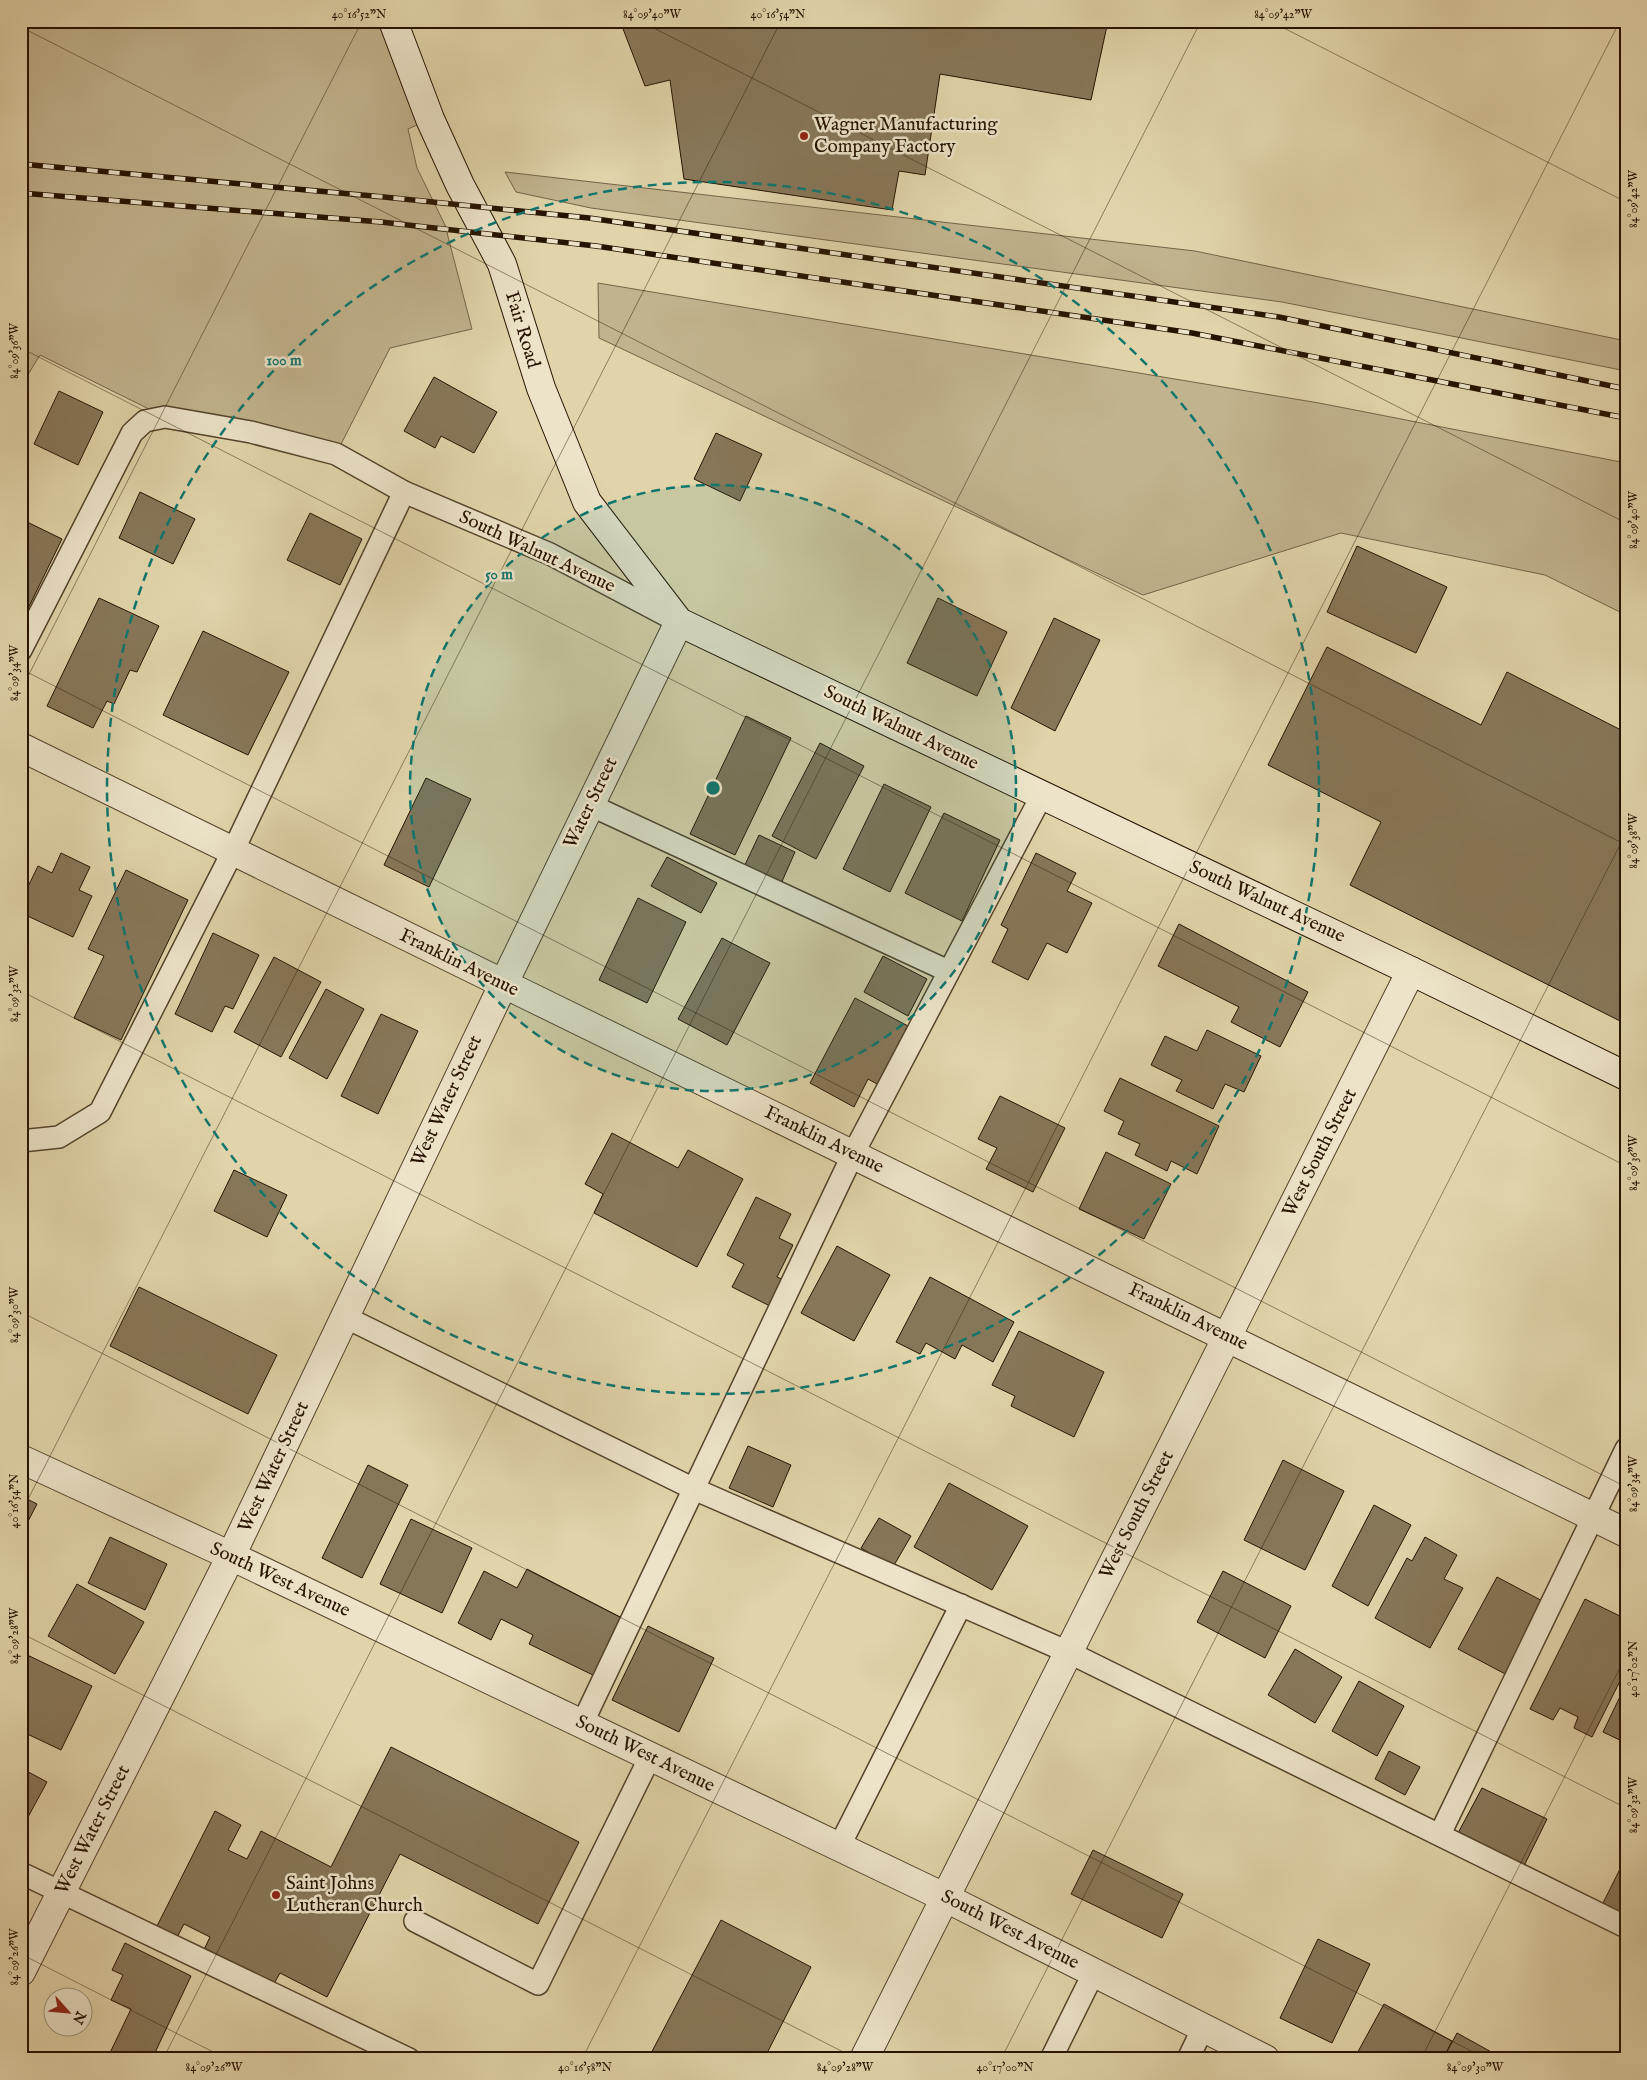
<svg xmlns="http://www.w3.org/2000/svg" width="1647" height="2080" font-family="'IM FELL English',serif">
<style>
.green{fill:#c1b38d;stroke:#746347}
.building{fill:#877759;stroke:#261301}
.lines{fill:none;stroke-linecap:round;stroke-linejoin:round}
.service-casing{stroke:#55432b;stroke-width:24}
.minor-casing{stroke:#55432b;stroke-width:30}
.secondary-casing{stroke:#261301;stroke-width:30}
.service{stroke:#ece3c8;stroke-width:21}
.minor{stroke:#ece3c8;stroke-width:28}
.secondary{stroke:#ece3c8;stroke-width:28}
.rail-casing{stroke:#261301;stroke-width:5.5}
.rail{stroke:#ece3c8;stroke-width:4;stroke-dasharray:11;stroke-linecap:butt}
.ticks{fill:none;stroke:#261301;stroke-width:1;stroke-opacity:0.45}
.ring{fill:none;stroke:#0f766e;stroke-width:2.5;stroke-dasharray:9 6}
.poi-dot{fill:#8f2418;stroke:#ece3c8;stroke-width:2}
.labels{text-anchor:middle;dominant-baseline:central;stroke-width:5;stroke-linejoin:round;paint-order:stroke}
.poi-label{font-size:19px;fill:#261301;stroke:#ece3c8;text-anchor:start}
.street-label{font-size:19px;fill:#261301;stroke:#ece3c8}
.centre{fill:#0f766e;stroke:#ece3c8;stroke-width:2.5}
.ring-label{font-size:15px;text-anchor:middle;font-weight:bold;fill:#0f766e;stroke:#ece3c8;stroke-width:5;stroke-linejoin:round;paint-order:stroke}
.neatline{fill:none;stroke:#261301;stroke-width:2}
.ticks-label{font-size:12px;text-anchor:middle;fill:#261301}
</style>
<rect width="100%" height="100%" fill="#e1d4aa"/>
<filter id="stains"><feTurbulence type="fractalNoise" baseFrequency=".004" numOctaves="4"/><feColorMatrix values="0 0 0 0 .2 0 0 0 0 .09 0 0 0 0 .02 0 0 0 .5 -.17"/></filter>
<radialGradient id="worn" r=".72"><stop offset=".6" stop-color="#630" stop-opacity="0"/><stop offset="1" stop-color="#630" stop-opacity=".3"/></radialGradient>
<g class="green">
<path d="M26 21H393L430 119 408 129 417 168 445 225 472 329 390 348 336 454 165 417 40 355 21 386V30Z"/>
<path d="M505 172 1195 251 1626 341V371L1282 302 591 208 516 192Z"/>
<path d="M598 283 1319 403 1626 463V615L1545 575 1341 533 1143 595 599 338Z"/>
</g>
<g class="building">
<path d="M620 21H1108L1091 100 940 74 925 175 899 171 892 210 684 179 670 80 645 86Z"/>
<path d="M434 377 497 412 474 453 441 436 435 448 404 431Z"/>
<path d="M59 391 103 412 78 465 34 444Z"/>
<path d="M716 433 762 454 740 501 694 479Z"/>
<path d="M140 492 195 519 173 564 119 538Z"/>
<path d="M310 513 362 539 340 585 287 560Z"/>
<path d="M21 519 62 539 21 623Z"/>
<path d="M1357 546 1447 587 1416 653 1327 612Z"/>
<path d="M99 598 159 626 137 672 130 670 114 704 107 701 93 728 47 706Z"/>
<path d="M938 598 1007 632 977 696 907 663Z"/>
<path d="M1054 618 1100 640 1055 731 1011 708Z"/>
<path d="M203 631 289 672 248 755 163 715Z"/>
<path d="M1327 647 1481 725 1507 672 1621 730 1626 722V1024L1350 885 1381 822 1268 765Z"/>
<path d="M746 716 791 738 735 855 690 834Z"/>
<path d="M820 743 864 766 816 859 772 836Z"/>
<path d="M426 778 471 799 429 887 384 865Z"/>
<path d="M884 784 931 807 890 892 843 869Z"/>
<path d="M944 813 1000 840 962 921 905 893Z"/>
<path d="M759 835 795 852 780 886 743 869Z"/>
<path d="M61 853 90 867 79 890 92 896 73 937 21 913V901L38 866 52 873Z"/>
<path d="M1036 853 1076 873 1067 891 1092 903 1067 953 1047 943 1028 980 992 962 1008 929 1001 925Z"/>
<path d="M667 857 717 883 701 913 651 886Z"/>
<path d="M21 861 26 863 21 873Z"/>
<path d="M126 870 188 900 121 1040 74 1018 104 956 88 949Z"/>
<path d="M638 898 686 922 647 1003 599 980Z"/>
<path d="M1179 924 1308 992 1280 1047 1231 1022 1239 1007 1158 966Z"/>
<path d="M213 933 259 955 233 1009 225 1006 212 1032 175 1014Z"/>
<path d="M722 938 770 963 727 1045 678 1019Z"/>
<path d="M883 956 927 979 908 1016 864 992Z"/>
<path d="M274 957 321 982 281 1057 234 1032Z"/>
<path d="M326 989 364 1009 327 1079 289 1058Z"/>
<path d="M855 998 908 1026 877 1084 868 1079 854 1107 810 1083Z"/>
<path d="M381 1014 418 1031 378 1114 341 1096Z"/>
<path d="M1207 1030 1261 1056 1244 1092 1225 1084 1213 1109 1176 1091 1182 1080 1151 1065 1165 1036 1197 1051Z"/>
<path d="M1120 1078 1219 1126 1197 1174 1171 1161 1167 1171 1135 1155 1140 1144 1118 1134 1124 1121 1104 1111Z"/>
<path d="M1000 1096 1065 1128 1033 1192 986 1169 997 1148 978 1139Z"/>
<path d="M612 1133 678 1168 688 1150 743 1179 697 1267 594 1213 603 1194 585 1184Z"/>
<path d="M1106 1152 1171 1184 1144 1239 1079 1209Z"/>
<path d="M234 1170 287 1195 267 1237 214 1211Z"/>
<path d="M756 1197 791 1214 779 1238 793 1245 777 1277 791 1283 778 1310 732 1287 744 1264 727 1255Z"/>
<path d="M837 1246 890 1275 854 1341 801 1313Z"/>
<path d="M930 1277 1014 1322 993 1362 962 1345 955 1359 926 1343 920 1354 896 1342Z"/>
<path d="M139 1287 277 1355 248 1414 110 1346Z"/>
<path d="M1019 1331 1104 1372 1074 1437 1011 1406 1015 1396 992 1385Z"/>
<path d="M748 1446 791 1465 773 1507 729 1488Z"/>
<path d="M1283 1460 1344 1491 1305 1570 1244 1540Z"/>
<path d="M368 1465 408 1485 362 1578 322 1558Z"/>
<path d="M949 1483 1028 1526 992 1590 914 1547Z"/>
<path d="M21 1496 37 1504 21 1535Z"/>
<path d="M1374 1505 1411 1525 1368 1606 1332 1586Z"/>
<path d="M879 1518 911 1536 893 1567 861 1548Z"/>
<path d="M411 1519 472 1548 442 1613 380 1584Z"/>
<path d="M110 1537 167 1564 145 1610 88 1583Z"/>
<path d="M1425 1537 1457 1555 1444 1579 1463 1588 1430 1648 1375 1618 1407 1558 1412 1561Z"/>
<path d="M527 1569 626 1620 597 1677 529 1644 533 1635 501 1619 491 1640 458 1623 484 1571 517 1588Z"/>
<path d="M1223 1571 1291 1606 1265 1658 1197 1622Z"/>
<path d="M1497 1577 1548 1604 1509 1676 1458 1649Z"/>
<path d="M77 1584 144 1622 115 1674 48 1636Z"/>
<path d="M1585 1599 1626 1619V1669L1592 1737 1574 1728 1578 1717 1560 1708 1553 1720 1530 1709Z"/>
<path d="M648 1626 714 1658 679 1732 612 1700Z"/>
<path d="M1295 1649 1342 1677 1315 1723 1268 1695Z"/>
<path d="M21 1652 92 1686 61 1750 21 1731Z"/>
<path d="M1359 1681 1404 1706 1377 1756 1332 1731Z"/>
<path d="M1626 1684V1743L1603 1732Z"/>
<path d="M391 1747 579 1842 538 1924 400 1854 327 1997 280 1973 271 1989 202 1954 210 1937 184 1924 175 1941 155 1930 215 1811 241 1825 228 1850 247 1859 261 1831 331 1867Z"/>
<path d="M1389 1751 1420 1767 1405 1795 1375 1779Z"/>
<path d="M21 1768 47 1782 21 1830Z"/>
<path d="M1482 1788 1547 1819 1523 1868 1457 1835Z"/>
<path d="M1093 1850 1183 1894 1162 1938 1071 1894Z"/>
<path d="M1626 1857V1920L1601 1907Z"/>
<path d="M21 1889 28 1892 21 1905Z"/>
<path d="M721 1920 811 1967 764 2059H648Z"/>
<path d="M1318 1939 1370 1964 1332 2043 1280 2018Z"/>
<path d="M125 1943 191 1976 152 2059H107L131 2009 111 2000 123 1975 112 1970Z"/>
<path d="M1384 2004 1452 2041 1443 2059H1354Z"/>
<path d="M1457 2033 1504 2059H1443Z"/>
</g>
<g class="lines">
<g class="service-casing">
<g id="service">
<path d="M21 650 132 433 145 421 165 417 251 432 336 454 404 492 550 554 675 620"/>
<path d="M590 805 948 971"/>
<path d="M21 1141 59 1137 100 1112 233 851 404 492"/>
<path d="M345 1317 694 1489 1068 1652 1626 1927"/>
<path d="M582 1724 853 1154 1042 795"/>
<path d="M1440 1834 1626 1449"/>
<path d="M839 1847 961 1605"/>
<path d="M21 1873 409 2059"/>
<path d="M415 1921 538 1984 650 1757"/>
<path d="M1051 2059 1094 1972"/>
<path d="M1188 2059 1203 2028"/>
</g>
</g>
<g class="minor-casing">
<g id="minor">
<path d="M21 747C555 1011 1092 1268 1626 1533"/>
<path d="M21 1459 231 1556 944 1897 1265 2059"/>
<path d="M21 1972 231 1556 503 985 679 622"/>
<path d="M864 2059 1411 971"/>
</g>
</g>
<g class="secondary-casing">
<path id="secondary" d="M393 21 430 119 460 185 502 264 541 388 587 502 679 622 1411 971 1626 1076"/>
</g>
<use href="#service" class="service"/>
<use href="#minor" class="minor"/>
<use href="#secondary" class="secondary"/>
<g class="rail-casing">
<g id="rail">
<path d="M21 164 384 197 589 218 1279 317 1626 389"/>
<path d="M21 193 381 222 596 246 1192 333 1626 418"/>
</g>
</g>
<use href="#rail" class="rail"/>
</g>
<path class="ticks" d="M640 21 1626 523M1270 21 1626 202M21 27 1626 845M21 348 1626 1166M21 669 1626 1487M21 690 362 21M21 991 1626 1808M21 1312 1487 2059M21 1513 781 21M21 1633 857 2059M21 1954 227 2059M163 2059 1201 21M582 2059 1620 21M1001 2059 1626 833M1421 2059 1626 1656"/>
<circle cx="713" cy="788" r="303" fill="#0f766e" fill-opacity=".12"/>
<g class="ring">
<circle cx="713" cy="788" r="303"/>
<circle cx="713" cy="788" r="606"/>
</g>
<g class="poi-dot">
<circle cx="804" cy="136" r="5"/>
<circle cx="276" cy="1895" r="5"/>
</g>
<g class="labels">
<g class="poi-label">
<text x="814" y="125">Wagner Manufacturing<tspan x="814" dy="22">Company Factory</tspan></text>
<text x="286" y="1884">Saint Johns<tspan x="286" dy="22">Lutheran Church</tspan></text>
</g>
<g class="street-label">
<text transform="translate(522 330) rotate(73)">Fair Road</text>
<text transform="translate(537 552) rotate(25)">South Walnut Avenue</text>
<text transform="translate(901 728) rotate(26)">South Walnut Avenue</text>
<text transform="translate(591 803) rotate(-64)">Water Street</text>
<text transform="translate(1267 902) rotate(25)">South Walnut Avenue</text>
<text transform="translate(459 963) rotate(26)">Franklin Avenue</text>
<text transform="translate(447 1101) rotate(-65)">West Water Street</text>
<text transform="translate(824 1140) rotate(26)">Franklin Avenue</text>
<text transform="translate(1320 1153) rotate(-63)">West South Street</text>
<text transform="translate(1188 1317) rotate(26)">Franklin Avenue</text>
<text transform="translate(274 1467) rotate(-65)">West Water Street</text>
<text transform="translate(1137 1515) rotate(-63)">West South Street</text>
<text transform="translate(280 1580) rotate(25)">South West Avenue</text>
<text transform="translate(645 1754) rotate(26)">South West Avenue</text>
<text transform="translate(93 1830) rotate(-63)">West Water Street</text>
<text transform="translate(1010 1930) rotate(27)">South West Avenue</text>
</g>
</g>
<circle cx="713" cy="788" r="8" class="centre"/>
<g class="ring-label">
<text x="284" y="365">100 m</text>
<text x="499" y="579">50 m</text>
</g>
<rect width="1647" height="2080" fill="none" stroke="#e1d4aa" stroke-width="55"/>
<g transform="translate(68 2012) rotate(117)"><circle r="24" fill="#ece3c8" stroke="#9d9078"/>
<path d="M0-4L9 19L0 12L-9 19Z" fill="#8f2418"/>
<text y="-8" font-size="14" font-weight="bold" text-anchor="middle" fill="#261301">N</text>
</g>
<rect x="28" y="28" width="1592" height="2024" class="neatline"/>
<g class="ticks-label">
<text x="359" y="18">40°16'52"N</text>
<text x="652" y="18">84°09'40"W</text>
<text x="778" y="18">40°16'54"N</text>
<text x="1283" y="18">84°09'42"W</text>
<text transform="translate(1633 199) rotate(-90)" y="4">84°09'42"W</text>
<text transform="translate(14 351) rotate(-90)" y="4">84°09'36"W</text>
<text transform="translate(1633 520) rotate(-90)" y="4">84°09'40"W</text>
<text transform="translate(14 673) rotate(-90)" y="4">84°09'34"W</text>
<text transform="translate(1633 841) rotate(-90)" y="4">84°09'38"W</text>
<text transform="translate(14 994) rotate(-90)" y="4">84°09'32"W</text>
<text transform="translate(1633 1163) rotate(-90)" y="4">84°09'36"W</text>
<text transform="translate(14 1315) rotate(-90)" y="4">84°09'30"W</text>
<text transform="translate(1633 1484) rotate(-90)" y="4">84°09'34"W</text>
<text transform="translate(14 1501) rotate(-90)" y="4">40°16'54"N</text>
<text transform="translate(14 1636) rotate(-90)" y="4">84°09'28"W</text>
<text transform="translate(1633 1669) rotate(-90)" y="4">40°17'02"N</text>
<text transform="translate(1633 1805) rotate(-90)" y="4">84°09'32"W</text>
<text transform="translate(14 1957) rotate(-90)" y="4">84°09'26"W</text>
<text x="214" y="2071">84°09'26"W</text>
<text x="585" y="2071">40°16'58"N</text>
<text x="845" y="2071">84°09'28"W</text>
<text x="1005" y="2071">40°17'00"N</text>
<text x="1475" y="2071">84°09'30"W</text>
</g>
<rect width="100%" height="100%" filter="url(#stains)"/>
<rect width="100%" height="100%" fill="url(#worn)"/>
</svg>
